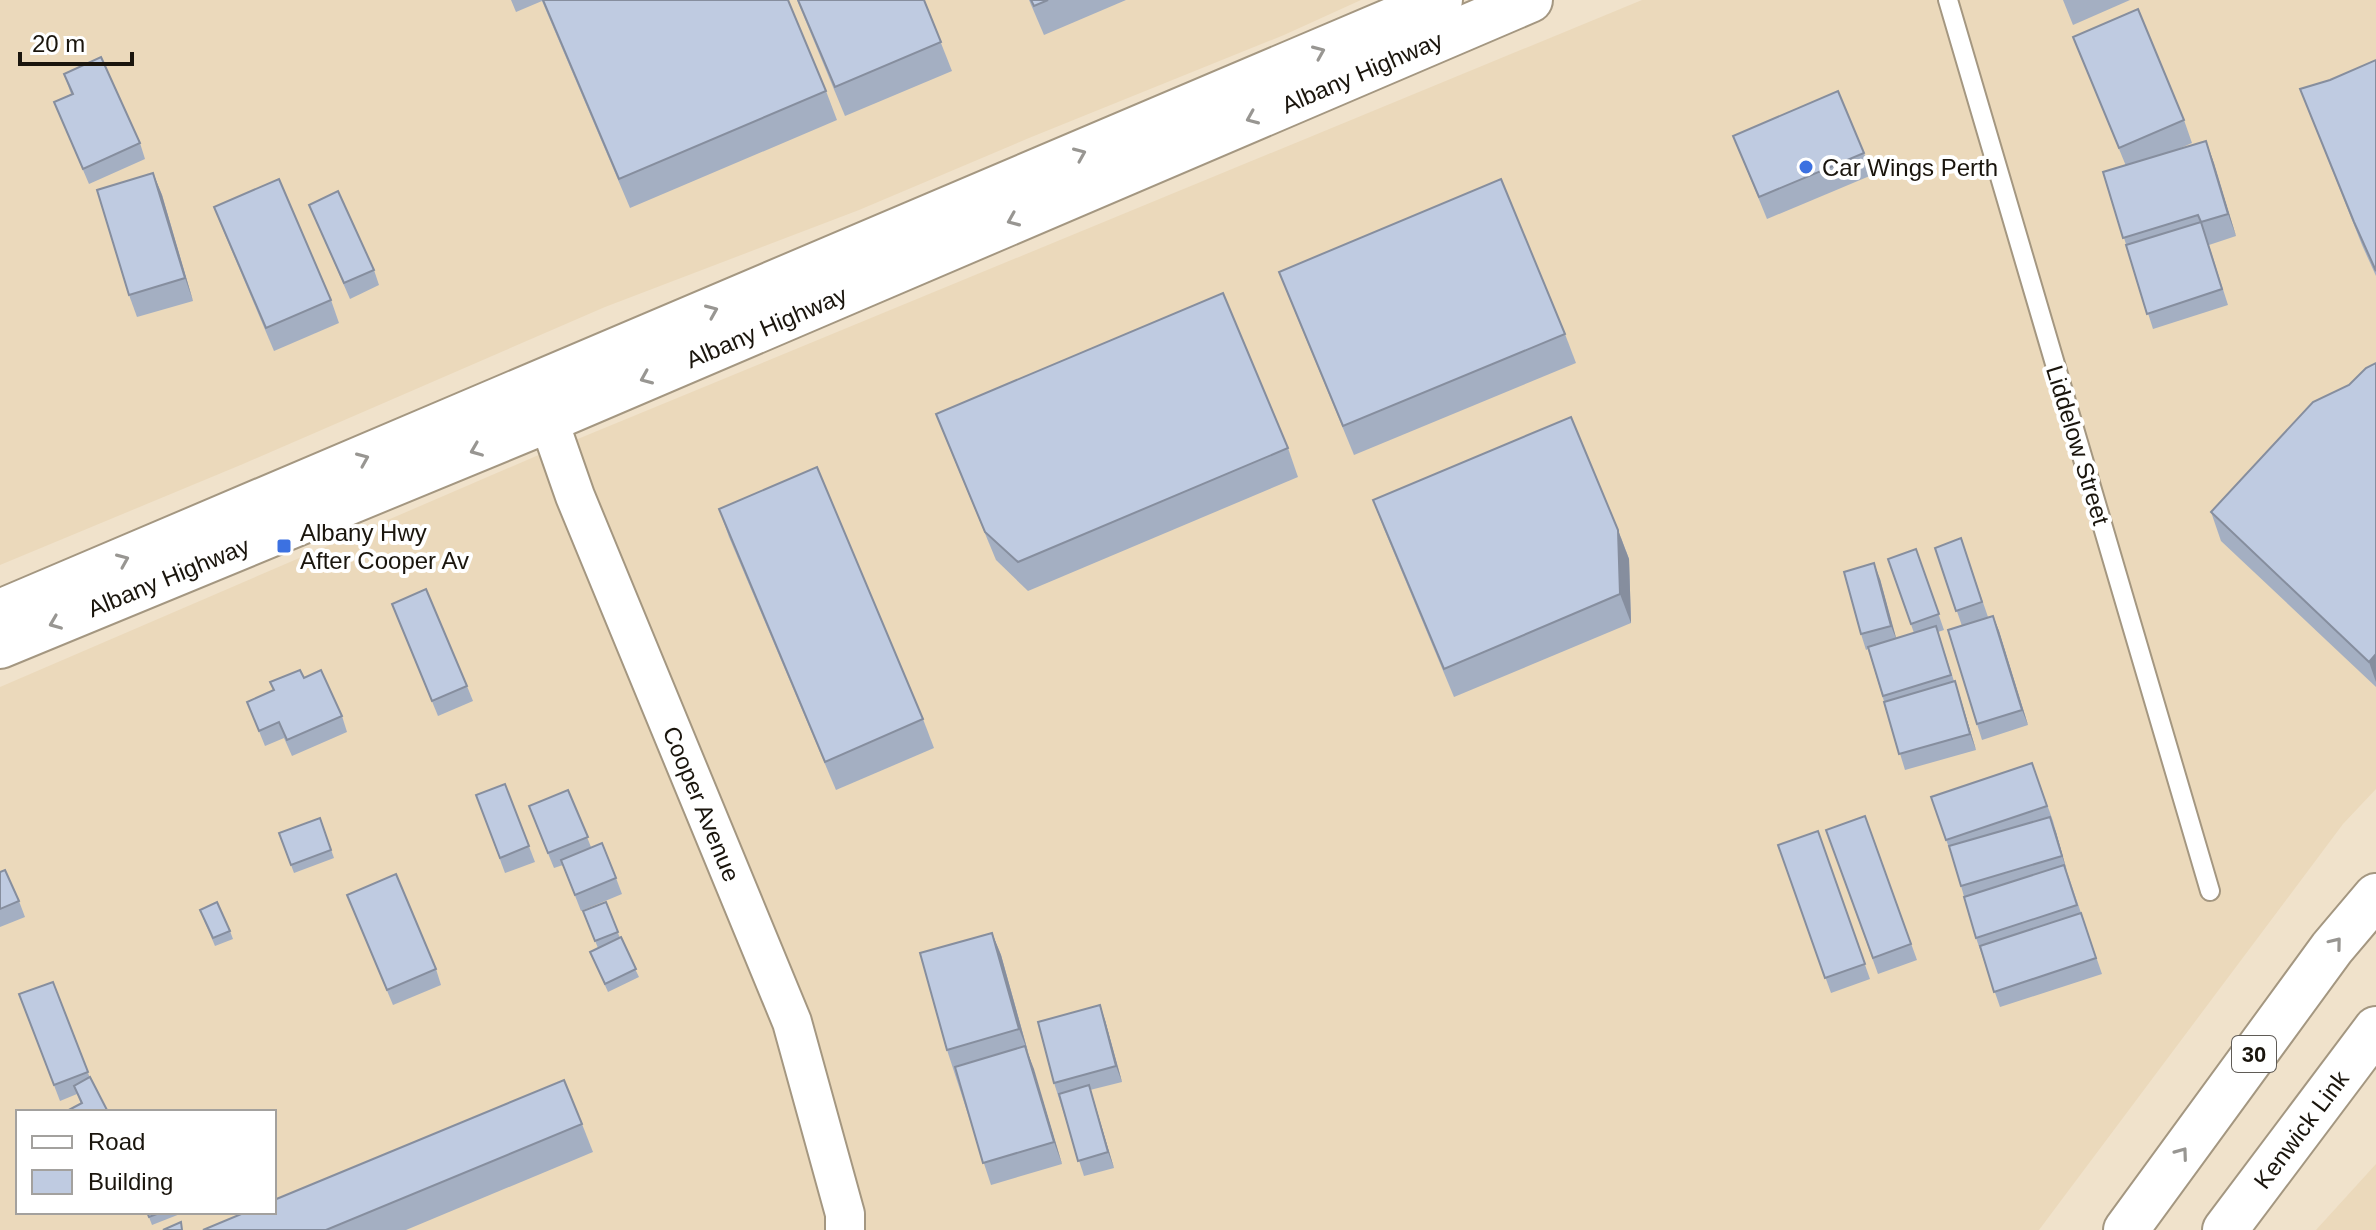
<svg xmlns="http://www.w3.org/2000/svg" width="2376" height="1230" font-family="Arial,sans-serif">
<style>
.built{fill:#ebd9bb;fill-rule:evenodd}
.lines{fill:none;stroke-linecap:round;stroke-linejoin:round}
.service-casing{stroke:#a49781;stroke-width:22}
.minor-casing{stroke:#a49781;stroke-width:42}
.trunk-casing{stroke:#a49781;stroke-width:48}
.service{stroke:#fff;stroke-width:18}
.minor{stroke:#fff;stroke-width:38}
.trunk{stroke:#fff;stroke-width:44}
.wall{fill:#a4afc2}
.shaded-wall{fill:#868e9e}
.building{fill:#bfcbe1;stroke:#868e9e;stroke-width:2}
.oneway{stroke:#989692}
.poi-dot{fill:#3c71e1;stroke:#fff;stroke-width:3}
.labels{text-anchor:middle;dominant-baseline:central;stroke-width:8;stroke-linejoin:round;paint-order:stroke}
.shield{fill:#fff;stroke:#5f5b56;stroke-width:2}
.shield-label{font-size:22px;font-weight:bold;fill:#1a150d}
.street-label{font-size:24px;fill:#1a150d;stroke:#fff}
.poi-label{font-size:24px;fill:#1a150d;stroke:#fff;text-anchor:start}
</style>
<rect width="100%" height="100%" fill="#f0e2cb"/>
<g class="built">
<path d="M0 0H1361L1284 35 1029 138 859 210 605 307 243 464 0 565Z"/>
<path d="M1642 0H2376V789L2343 824 2039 1230H0V687L534 457ZM18 1112H274V1212H18Z"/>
<path d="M2376 1164V1230H2316Z"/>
</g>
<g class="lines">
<g class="service-casing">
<path id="service" d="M1948 0 2210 891"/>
</g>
<g class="minor-casing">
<g id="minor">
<path id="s1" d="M539 393 575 496 792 1022 845 1214V1230"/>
</g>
</g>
<g class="trunk-casing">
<g id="trunk">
<path d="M0 612 1440 0"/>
<path id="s2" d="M0 646 548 420 1530 0"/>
<path d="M2126 1230 2332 948 2376 896"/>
<path id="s3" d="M2225 1230 2376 1029"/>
</g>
</g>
<use href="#service" class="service"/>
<use href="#minor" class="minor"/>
<use href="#trunk" class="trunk"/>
</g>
<g class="wall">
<path d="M511 0H788L826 91 837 120 630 208 542 1 516 12Z"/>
<path d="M797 0H924L952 71 845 116Z"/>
<path d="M1029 0H1126L1044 35Z"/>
<path d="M2063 0H2130L2073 25Z"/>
<path d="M2073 37 2184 120 2192 143 2176 150 2206 141 2236 236 2209 245 2228 305 2153 329 2103 172 2126 166Z"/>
<path d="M2376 60V276L2362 245 2300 89 2330 80Z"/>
<path d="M64 74 140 143 145 159 89 184 54 102 71 94Z"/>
<path d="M1733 136 1864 153 1872 175 1767 219Z"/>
<path d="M153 173 162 195 193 301 137 317 129 295Z"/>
<path d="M309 205 374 270 379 285 350 299Z"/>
<path d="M214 207 331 300 339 323 274 351 223 230Z"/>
<path d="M1279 272 1565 334 1576 363 1354 455 1290 300Z"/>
<path d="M2376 363V687L2221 541 2211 512 2349 385Z"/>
<path d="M936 414 1288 448 1298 477 1028 591 996 560 947 442Z"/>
<path d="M1373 500 1618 530 1629 559 1631 623 1454 697 1384 529Z"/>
<path d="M719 509 923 719 934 748 836 790 729 537Z"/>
<path d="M1961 538 1988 617 1993 616 1999 631 2028 725 1982 740 1977 724 1962 626 1935 548Z"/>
<path d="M1916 549 1944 630 1938 632 1954 681 1960 697 1976 750 1905 770 1868 649 1866 650 1861 634 1880 579 1896 639 1914 633 1888 559Z"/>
<path d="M392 604 467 686 473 701 438 716Z"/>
<path d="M304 678 342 716 347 732 292 756 284 738 265 746 247 702Z"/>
<path d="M2032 763 2053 821 2067 872 2102 974 2000 1007 1976 938 1952 855 1946 840Z"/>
<path d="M505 784 535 862 505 873 476 795Z"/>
<path d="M568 790 591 847 616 878 622 894 581 911 563 865 554 868 535 822Z"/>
<path d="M1865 816 1917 960 1878 974 1826 830Z"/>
<path d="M320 818 334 858 294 873 279 833Z"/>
<path d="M1818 831 1870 979 1831 993 1778 845Z"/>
<path d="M0 872 19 901 25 917 0 927Z"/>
<path d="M347 895 436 969 441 985 393 1005Z"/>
<path d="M606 902 620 938 639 977 608 992 590 952 598 948 583 911Z"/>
<path d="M203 918 230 931 233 939 215 946Z"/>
<path d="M992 933 1001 955 1028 1052 1062 1164 991 1185 947 1050Z"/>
<path d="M53 982 90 1078 108 1112 81 1104 77 1094 60 1101 19 994Z"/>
<path d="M1105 1020 1122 1082 1090 1090 1114 1168 1084 1176 1054 1083Z"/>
<path d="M582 1124 593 1152 406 1230H203Z"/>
<path d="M147 1212H179L180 1214 152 1225Z"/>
</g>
<g class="shaded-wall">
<path d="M2206 141 2214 163 2236 236 2228 214Z"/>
<path d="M153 173 162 195 193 301 185 278Z"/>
<path d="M1618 530 1629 559 1631 623 1620 594Z"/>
<path d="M1874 563 1880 579 1897 641 1891 626Z"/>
<path d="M1993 616 1999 631 2028 725 2022 710Z"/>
<path d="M2376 654V682L2369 662Z"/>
<path d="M1955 681 1960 697 1976 750 1970 734Z"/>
<path d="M2050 817 2056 832 2067 871 2062 856Z"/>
<path d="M992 933 1001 955 1028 1052 1019 1029Z"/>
<path d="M1100 1005 1105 1020 1122 1082 1116 1066Z"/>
<path d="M1025 1046 1034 1069 1062 1164 1054 1142Z"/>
<path d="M1089 1085 1094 1101 1114 1168 1108 1152Z"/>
</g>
<g class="building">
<path d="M543 0H788L826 91 619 179Z"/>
<path d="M798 0H924L941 42 835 87Z"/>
<path d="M1031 0H1048L1034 6Z"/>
<path d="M2138 9 2184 120 2119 148 2073 37Z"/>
<path d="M101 57 140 143 83 169 54 102 73 94 64 74Z"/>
<path d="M2376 60V271L2354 222 2300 89 2330 80Z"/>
<path d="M1838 91 1864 153 1759 197 1733 136Z"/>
<path d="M2206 141 2228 214 2201 222 2198 215 2123 238 2103 172Z"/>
<path d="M153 173 185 278 129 295 97 190Z"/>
<path d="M279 179 331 300 266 328 214 207Z"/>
<path d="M1501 179 1565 334 1343 426 1279 272Z"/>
<path d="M338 191 374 270 344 283 309 205Z"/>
<path d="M2201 222 2222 289 2147 314 2126 245Z"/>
<path d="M1223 293 1288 448 1018 562 985 532 936 414Z"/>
<path d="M2376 363V654L2369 662 2211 512 2313 402 2349 385 2366 368Z"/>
<path d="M1571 417 1618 530 1620 594 1444 669 1373 500Z"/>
<path d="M817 467 923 719 825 762 719 509Z"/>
<path d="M1961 538 1982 602 1956 611 1935 548Z"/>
<path d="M1916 549 1939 614 1911 624 1888 559Z"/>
<path d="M1874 563 1891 626 1861 634 1844 572Z"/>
<path d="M426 589 467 686 432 701 392 604Z"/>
<path d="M1993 616 2022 710 1977 724 1948 630Z"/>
<path d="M1936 626 1951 675 1883 696 1868 647Z"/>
<path d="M300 670 304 678 321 670 342 716 287 740 279 722 259 731 247 702 274 690 270 682Z"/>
<path d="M1955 681 1970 734 1899 754 1884 702Z"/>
<path d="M2032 763 2047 806 1946 840 1931 797Z"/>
<path d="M505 784 529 846 500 858 476 795Z"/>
<path d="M568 790 588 837 548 853 529 806Z"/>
<path d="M1865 816 1911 944 1873 958 1826 830Z"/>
<path d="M2050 817 2062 856 1961 886 1949 846Z"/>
<path d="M320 818 331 850 291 865 279 833Z"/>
<path d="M1818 831 1865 964 1825 978 1778 845Z"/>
<path d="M602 843 616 878 575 895 561 860Z"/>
<path d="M2064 865 2077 905 1976 938 1964 897Z"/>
<path d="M5 870 19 901 0 909V872Z"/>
<path d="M396 874 436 969 387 990 347 895Z"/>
<path d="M217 902 230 931 213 938 200 910Z"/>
<path d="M606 902 618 932 595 941 583 911Z"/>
<path d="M2081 913 2096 958 1994 992 1980 946Z"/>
<path d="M992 933 1019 1029 947 1050 920 953Z"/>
<path d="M621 937 636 969 605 984 590 952Z"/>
<path d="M53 982 88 1072 54 1085 19 994Z"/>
<path d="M1100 1005 1116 1066 1054 1083 1038 1022Z"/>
<path d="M1025 1046 1054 1142 983 1163 955 1067Z"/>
<path d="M90 1077 108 1112H65L82 1103 74 1086Z"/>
<path d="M564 1080 582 1124 326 1230H203L246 1212H274V1200Z"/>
<path d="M1089 1085 1108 1152 1078 1161 1059 1094Z"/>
<path d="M147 1212H162L149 1217Z"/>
<path d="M181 1222 182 1230H163Z"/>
</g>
<defs><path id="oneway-chevron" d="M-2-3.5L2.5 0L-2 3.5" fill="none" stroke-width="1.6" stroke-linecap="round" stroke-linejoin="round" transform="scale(2)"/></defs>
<g class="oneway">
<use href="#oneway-chevron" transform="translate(1319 52) rotate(-23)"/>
<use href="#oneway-chevron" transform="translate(1252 118) rotate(157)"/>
<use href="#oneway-chevron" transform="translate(1080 154) rotate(-23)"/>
<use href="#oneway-chevron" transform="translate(1013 220) rotate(157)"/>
<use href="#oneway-chevron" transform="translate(712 311) rotate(-23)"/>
<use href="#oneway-chevron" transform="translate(646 378) rotate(157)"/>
<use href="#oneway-chevron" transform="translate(476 450) rotate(158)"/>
<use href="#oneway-chevron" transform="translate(363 459) rotate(-23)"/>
<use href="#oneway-chevron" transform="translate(123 560) rotate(-23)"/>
<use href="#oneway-chevron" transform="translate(55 623) rotate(158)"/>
<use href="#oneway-chevron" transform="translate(2336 943) rotate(-51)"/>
<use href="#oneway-chevron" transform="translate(2182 1153) rotate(-54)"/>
</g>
<g class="poi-dot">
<circle cx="1806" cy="167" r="8"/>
<rect x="276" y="538" width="16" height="16" rx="4"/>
</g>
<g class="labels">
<rect class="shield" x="2232" y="1036" width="44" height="36" rx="6"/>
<g class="shield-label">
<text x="2254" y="1054">30</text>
</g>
<g class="street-label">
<text stroke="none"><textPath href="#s2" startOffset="1478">Albany Highway</textPath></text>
<text stroke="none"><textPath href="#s2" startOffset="830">Albany Highway</textPath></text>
<text transform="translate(2078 445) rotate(73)">Liddelow Street</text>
<text stroke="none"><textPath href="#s2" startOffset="182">Albany Highway</textPath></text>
<text stroke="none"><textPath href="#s1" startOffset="442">Cooper Avenue</textPath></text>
<text stroke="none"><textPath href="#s3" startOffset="126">Kenwick Link</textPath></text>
</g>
<g class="poi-label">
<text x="1822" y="167">Car Wings Perth</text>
<text x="300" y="532">Albany Hwy<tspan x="300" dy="28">After Cooper Av</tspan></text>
</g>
</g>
<rect x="16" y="1110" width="260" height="104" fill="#ffffff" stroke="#a3a19e" stroke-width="2"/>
<rect x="32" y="1136" width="40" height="12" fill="#ffffff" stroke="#a3a19e" stroke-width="2"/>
<text x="88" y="1150" font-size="24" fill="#1a150d">Road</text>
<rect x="32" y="1170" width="40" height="24" fill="#bfcbe1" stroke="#a3a19e" stroke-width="2"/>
<text x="88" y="1190" font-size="24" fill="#1a150d">Building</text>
<path d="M20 52v12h112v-12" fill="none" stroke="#1a150d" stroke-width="4"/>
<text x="32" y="52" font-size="24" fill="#1a150d" stroke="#ffffff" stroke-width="6" paint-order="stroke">20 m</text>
</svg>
